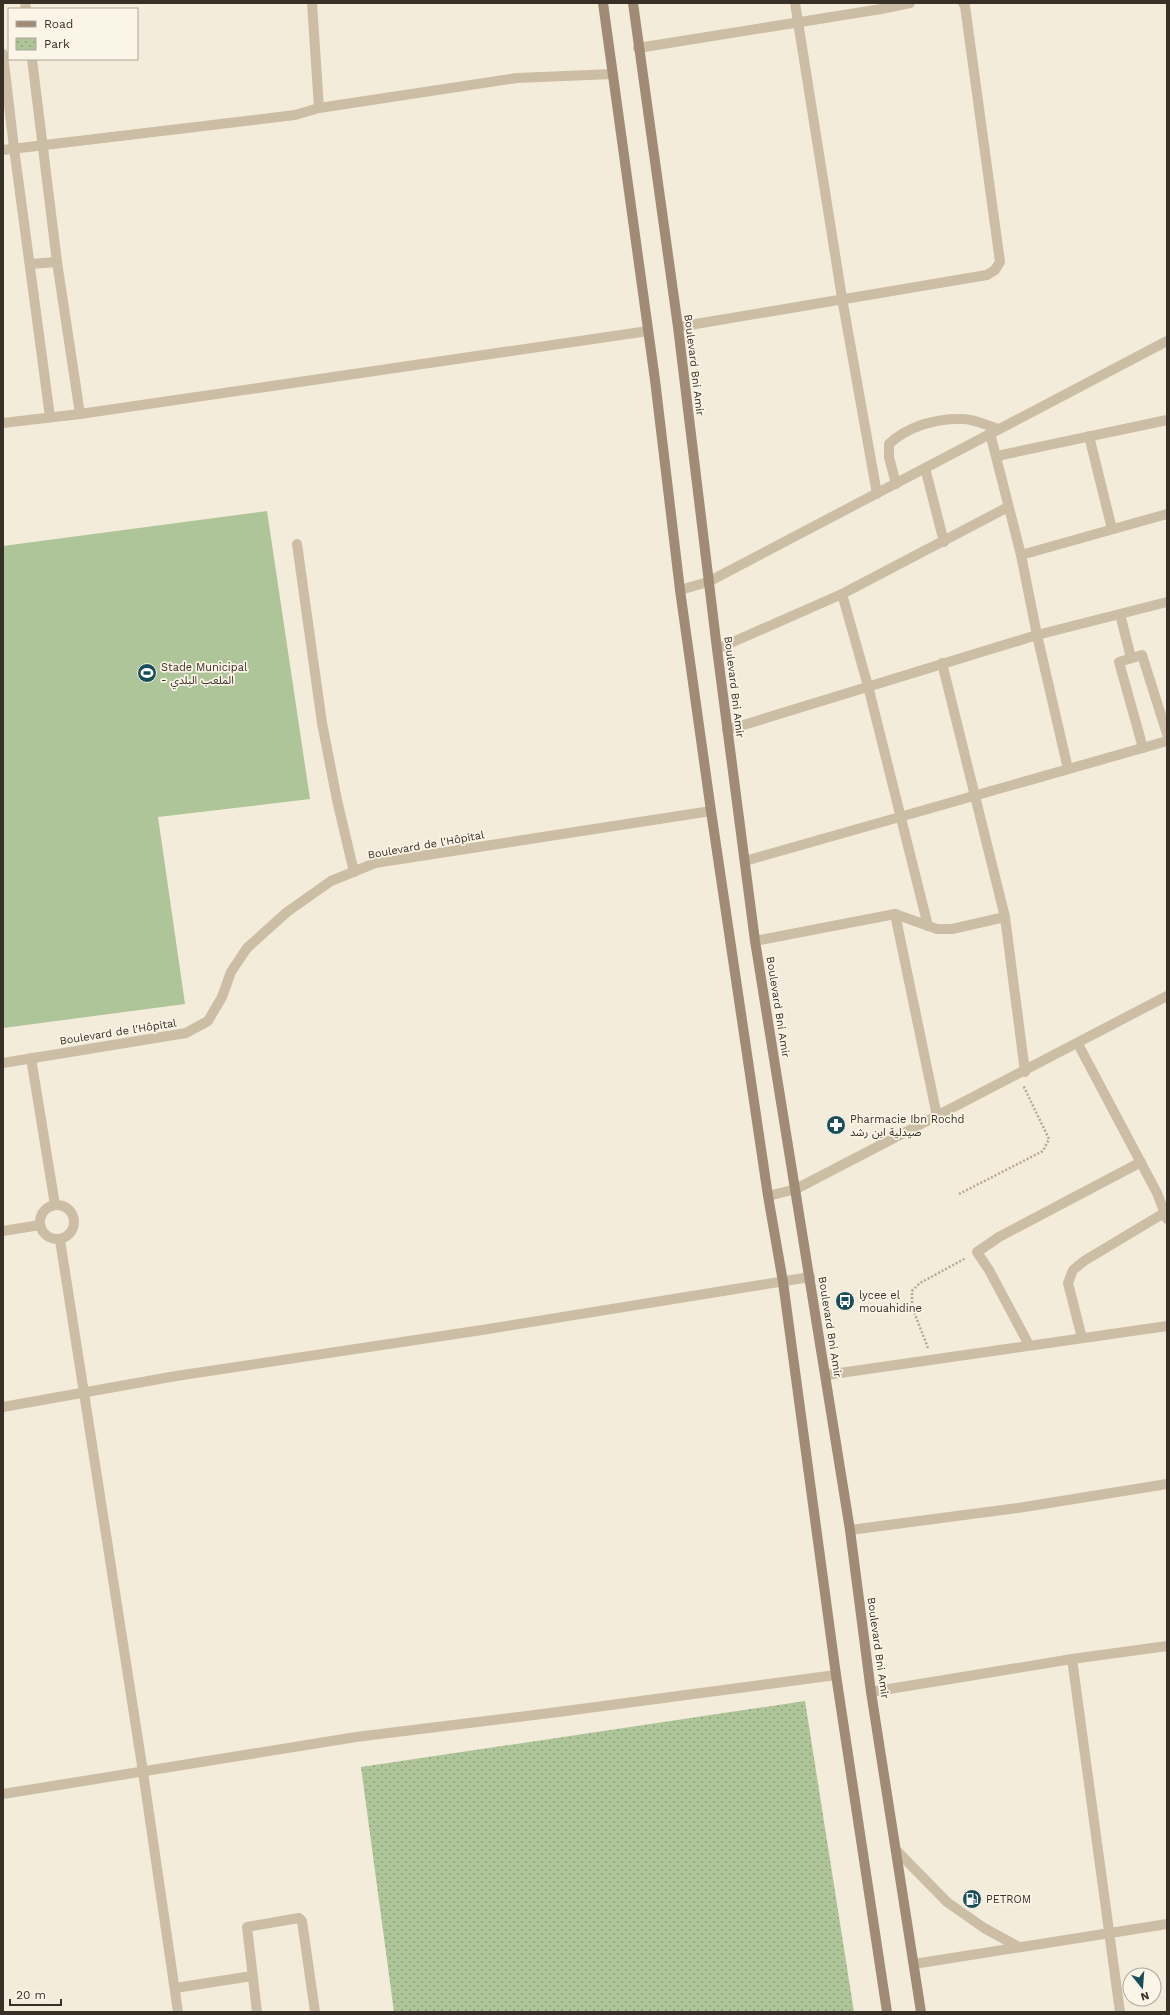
<svg xmlns="http://www.w3.org/2000/svg" width="1170" height="2015" font-family="'Work Sans','Noto Sans Arabic',sans-serif">
<style>
.park{fill:url(#park-dots)}
.pitch{fill:#aec499}
.lines{fill:none;stroke-linecap:round;stroke-linejoin:round}
.path{stroke:#b8a88f;stroke-width:2.5;stroke-dasharray:2 2;stroke-linecap:butt}
.service{stroke:#ccbea5;stroke-width:10}
.minor{stroke:#ccbea5;stroke-width:10}
.tertiary{stroke:#ccbea5;stroke-width:10}
.secondary{stroke:#a08c76;stroke-width:10}
.labels{text-anchor:middle;dominant-baseline:central;stroke-width:3.5;stroke-linejoin:round;paint-order:stroke}
.street-label{font-size:11px;fill:#382f27;stroke:#fbf5e7}
.poi-label{font-size:11px;fill:#382f27;stroke:#fbf5e7;text-anchor:start}
</style>
<defs>
<pattern id="park-dots" width="8" height="8" patternUnits="userSpaceOnUse"><rect width="8" height="8" fill="#aec499"/><path d="M2 2h.1M6 6h.1" fill="none" stroke="#8fa07d" stroke-width="1.8" stroke-linecap="round"/></pattern>
</defs>
<rect width="100%" height="100%" fill="#f3ecda"/>
<path class="park" d="M805 1701 854 2012H394L361 1767Z"/>
<path class="pitch" d="M267 511 310 799 158 817 185 1004 3 1028V546Z"/>
<g class="lines">
<g class="path">
<path d="M959 1194 1043 1151 1049 1139 1023 1085"/>
<path d="M928 1348 912 1307V1291L920 1283 966 1258"/>
</g>
<g class="service">
<path d="M319 108 517 78 613 74"/>
<path d="M1089 436 1112 529"/>
<path d="M925 468 944 542"/>
<path d="M896 484 889 457V444C908 426 937 418 963 419 974 419 988 426 999 429"/>
<path d="M297 544 322 723 337 800 354 872"/>
<path d="M1037 635 1068 769"/>
<path d="M31 1058 55 1205"/>
<path d="M3 1063 186 1033 208 1021 222 997 231 972 247 948 287 912 331 881 375 863 711 811"/>
<circle cx="57" cy="1222" r="17"/>
<path d="M3 1231 40 1225"/>
<path d="M60 1240 84 1393"/>
<path d="M896 1850 947 1902 984 1928 1019 1947"/>
</g>
<g class="minor">
<path d="M25 3 26 9"/>
<path d="M795 3 842 298 877 494"/>
<path d="M638 48 881 9 910 3"/>
<path d="M3 54 14 148 50 417"/>
<path d="M32 59 57 262 80 414"/>
<path d="M3 150 295 115 319 108 312 3"/>
<path d="M30 264 57 262"/>
<path d="M678 327 987 275 995 270 1000 262 965 6 963 3"/>
<path d="M3 423 80 414 648 331"/>
<path d="M990 433 1021 555 1037 635"/>
<path d="M997 456 1167 420"/>
<path d="M1021 555 1167 514"/>
<path d="M680 590 708 582 1167 341"/>
<path d="M842 594 868 686 928 926"/>
<path d="M1120 614 1131 658"/>
<path d="M717 649 842 594 1008 507"/>
<path d="M942 663 1005 917 1025 1072"/>
<path d="M727 730 1037 635 1167 602"/>
<path d="M1143 748 1119 662 1142 655 1167 734"/>
<path d="M745 861 1167 741"/>
<path d="M895 914 937 1116"/>
<path d="M755 941 895 914 937 929H952L1005 917"/>
<path d="M1078 1044 1157 1193 1167 1219"/>
<path d="M1082 1338 1068 1283 1073 1270 1084 1261 1164 1213"/>
<path d="M1029 1345 989 1270 977 1252 999 1237 1141 1162"/>
<path d="M826 1375 1167 1326"/>
<path d="M84 1393 143 1772 178 2012"/>
<path d="M3 1407 176 1376 482 1330 810 1277"/>
<path d="M850 1530 1018 1508 1167 1484"/>
<path d="M1072 1659 1120 2012"/>
<path d="M871 1692 1072 1659 1167 1646"/>
<path d="M3 1794 356 1737 558 1712 836 1675"/>
<path d="M175 1988 252 1976"/>
<path d="M257 2012 247 1927 299 1918 302 1921 315 2012"/>
</g>
<g class="tertiary">
<path d="M768 1196 796 1189 1167 996"/>
<path d="M914 1964 1167 1924"/>
</g>
<g class="secondary">
<path d="M603 3 655 380 680 590 711 811 768 1196 783 1282 836 1675 887 2012"/>
<path d="M633 3 678 327 717 649 755 941 850 1530 871 1692 921 2012"/>
</g>
</g>
<defs>
<g id="stadium-disc" transform="scale(1)"><circle r="9.5" fill="#194d5c" stroke="#fbf5e7"/><path d="M0-5a6.5 5 0 1 0 0 10a6.5 5 0 1 0 0-10ZM-3.5-1.8h7v3.6h-7Z" fill="#fff"/></g>
<g id="pharmacy-disc" transform="scale(1)"><circle r="9.5" fill="#194d5c" stroke="#fbf5e7"/><path d="M-2-6h4v4h4v4h-4v4h-4v-4h-4v-4h4Z" fill="#fff"/></g>
<g id="bus-disc" transform="scale(1)"><circle r="9.5" fill="#194d5c" stroke="#fbf5e7"/><path d="M-5-6H5V4H4V6H2V4H-2V6H-4V4H-5ZM-3.5-4V0h7V-4ZM-3.5 1.2v1.5H-2V1.2ZM2 1.2v1.5H3.5V1.2Z" fill="#fff"/></g>
<g id="fuel-disc" transform="scale(1)"><circle r="9.5" fill="#194d5c" stroke="#fbf5e7"/><path d="M-5.5-6h7V0h2V4h1.3V-2.5L3-4.5l.8-.8L6-3V5H2.5V1h-1V6h-7ZM-4.2-4.7v3.2H.2V-4.7Z" fill="#fff"/></g>
</defs>
<g fill-rule="evenodd">
<use href="#stadium-disc" x="147" y="673"/>
<use href="#pharmacy-disc" x="836" y="1125"/>
<use href="#bus-disc" x="845" y="1301"/>
<use href="#fuel-disc" x="972" y="1899"/>
</g>
<g class="labels">
<g class="street-label">
<text transform="translate(694 365) rotate(83)">Boulevard Bni Amir</text>
<text transform="translate(734 687) rotate(83)">Boulevard Bni Amir</text>
<text transform="translate(426 845) rotate(-10)">Boulevard de l'Hôpital</text>
<text transform="translate(778 1007) rotate(81)">Boulevard Bni Amir</text>
<text transform="translate(118 1032) rotate(-9)">Boulevard de l'Hôpital</text>
<text transform="translate(830 1327) rotate(81)">Boulevard Bni Amir</text>
<text transform="translate(878 1648) rotate(82)">Boulevard Bni Amir</text>
</g>
<g class="poi-label">
<text x="161" y="667">Stade Municipal<tspan x="161" dy="13">- الملعب البلدي</tspan></text>
<text x="850" y="1119">Pharmacie Ibn Rochd<tspan x="850" dy="13">صيدلية ابن رشد</tspan></text>
<text x="859" y="1295">lycee el<tspan x="859" dy="13">mouahidine</tspan></text>
<text x="986" y="1899">PETROM</text>
</g>
</g>
<rect width="1170" height="2015" fill="none" stroke="#382f27" stroke-width="8"/>
<rect x="8" y="8" width="130" height="52" fill="#fbf5e7" stroke="#ada69a"/>
<rect x="16" y="21" width="20" height="6" fill="#a08c76" stroke="#ada69a"/>
<text x="44" y="28" font-size="12" fill="#382f27">Road</text>
<rect x="16" y="38" width="20" height="12" fill="url(#park-dots)" stroke="#ada69a"/>
<text x="44" y="48" font-size="12" fill="#382f27">Park</text>
<g transform="translate(1142 1987) rotate(163)"><circle r="19" fill="#fbf5e7" stroke="#ada69a"/>
<path d="M0-3L7 15L0 10L-7 15Z" fill="#194d5c"/>
<text y="-6" font-size="11" font-weight="bold" text-anchor="middle" fill="#382f27">N</text>
</g>
<path d="M10 1999v6h51v-6" fill="none" stroke="#382f27" stroke-width="2"/>
<text x="16" y="1999" font-size="12" fill="#382f27" stroke="#fbf5e7" stroke-width="3" paint-order="stroke">20 m</text>
</svg>
